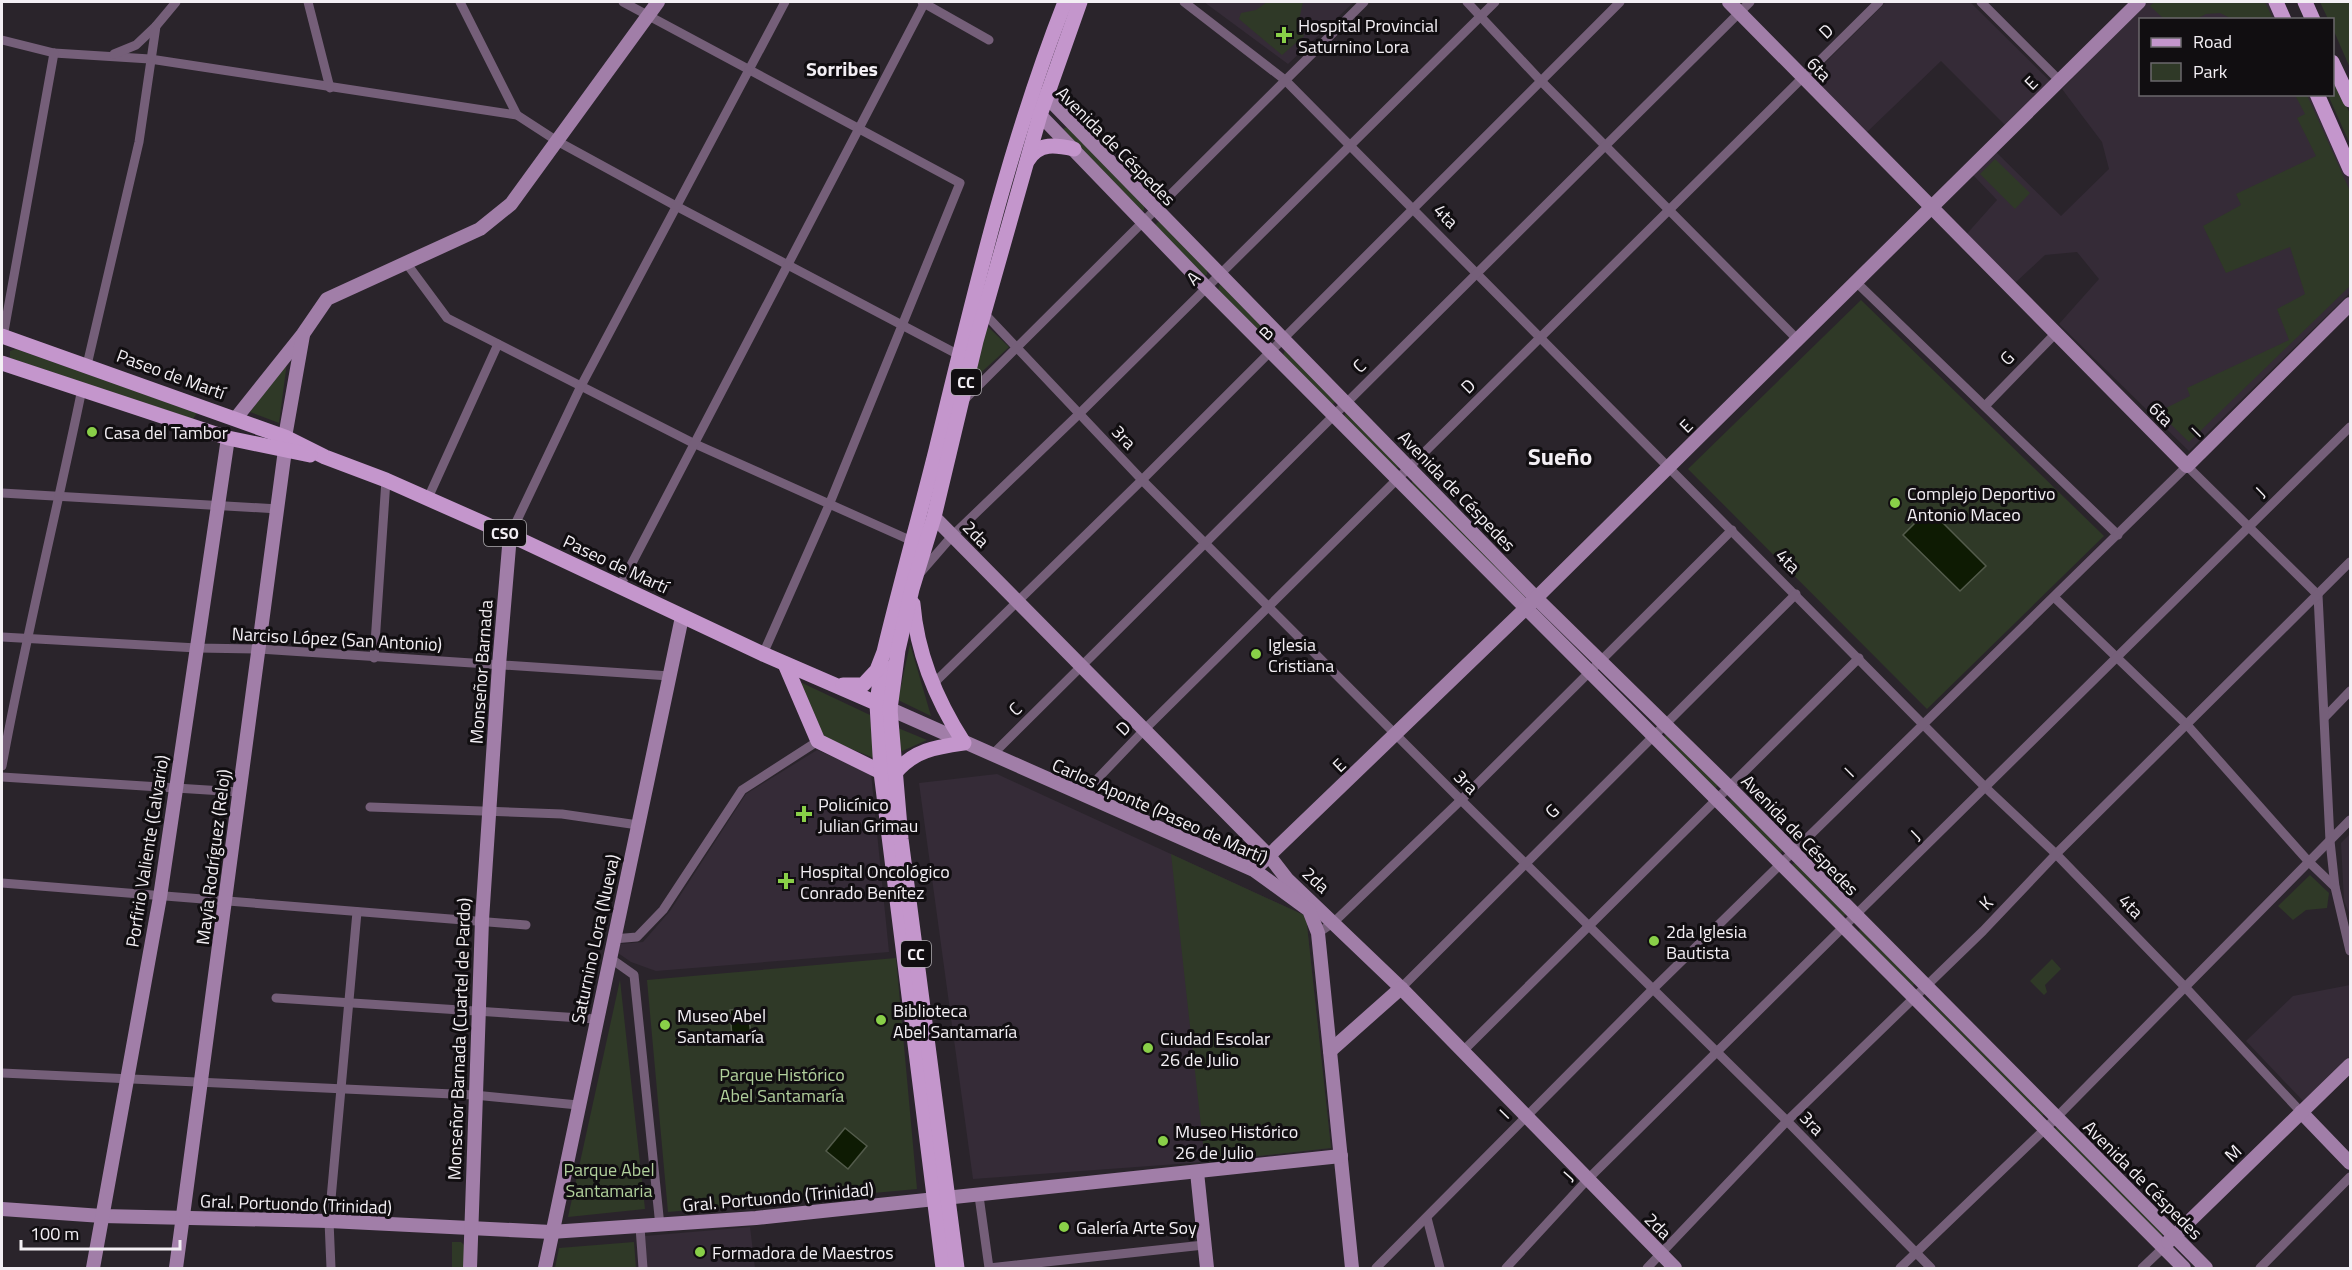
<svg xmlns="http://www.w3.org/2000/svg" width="2352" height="1270" font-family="'Titillium Web',sans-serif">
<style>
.built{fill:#352b37}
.green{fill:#2f3927}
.water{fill:#0e1b03;stroke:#535b4b;stroke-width:1.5}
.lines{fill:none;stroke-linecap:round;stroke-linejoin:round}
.street{stroke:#755f79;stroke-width:9}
.secondary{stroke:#a17ea8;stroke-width:14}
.primary{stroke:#c496cc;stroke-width:15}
.poi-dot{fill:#89cf48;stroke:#110e11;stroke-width:2}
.labels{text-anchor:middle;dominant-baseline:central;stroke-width:6;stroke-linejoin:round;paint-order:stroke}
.shield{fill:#110e11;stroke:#afacb0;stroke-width:1.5}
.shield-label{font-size:16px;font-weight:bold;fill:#f3eff4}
.poi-label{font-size:18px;fill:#f3eff4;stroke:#110e11;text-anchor:start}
.street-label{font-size:18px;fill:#f3eff4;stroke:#110e11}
.park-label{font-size:18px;fill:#b1d09c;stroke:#110e11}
.neighbourhood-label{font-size:20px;font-weight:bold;fill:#f3eff4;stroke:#110e11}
.district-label{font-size:24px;font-weight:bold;fill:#f3eff4;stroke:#110e11}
</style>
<rect width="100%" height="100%" fill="#2a242b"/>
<g class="built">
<path d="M1204 2H1354L1288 64Z"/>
<path d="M1886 2H1970L2050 81 2005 125 1941 61 1865 134 1809 79Z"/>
<path d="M2146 2H2272L2280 19 2140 20V94L2314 95 2350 175V293L2189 451 2059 324 2099 279 2077 252 2045 255 2015 283 1964 237 1997 200 1973 175 1996 152 2061 216 2109 169 2102 142 2062 89Z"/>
<path d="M817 750 871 773 889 952 656 971 631 962 618 953 620 944 643 942 670 911 746 794Z"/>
<path d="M997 774 1306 916 1331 1148 1205 1162 973 1179 919 783Z"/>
<path d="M2350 834V915L2344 901 2341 843Z"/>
<path d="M2350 985V1058L2305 1103 2246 1041 2293 996Z"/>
<path d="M750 1227 755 1268H647L645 1236Z"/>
</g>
<g class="green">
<path d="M1267 2H1303L1299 20 1304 36 1282 55 1239 19 1241 13 1256 10Z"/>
<path d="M2154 2H2265L2273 19H2232L2220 13 2206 14 2196 19H2164L2150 6Z"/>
<path d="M2320 2H2350V68L2333 29 2332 20 2328 19Z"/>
<path d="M2333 75 2350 114V144L2328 95 2332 94Z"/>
<path d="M2295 95H2307L2350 191V286L2189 442 2158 412 2190 396 2187 388 2289 340 2277 309 2305 294 2290 247 2226 273 2203 226 2241 205 2236 194 2316 156 2297 118 2305 114Z"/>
<path d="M1067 127 1144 205V210L1142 211 1063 129Z"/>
<path d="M1995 159 2030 193 2015 209 1980 174Z"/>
<path d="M1159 221 1207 270V275L1203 276 1155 225Z"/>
<path d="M1220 284 1271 335 1270 338 1265 339 1218 290Z"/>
<path d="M1861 300 2104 536 1927 709 1688 469Z"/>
<path d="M986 325 1009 347 974 379Z"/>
<path d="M16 349 197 413 193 419 10 358V351Z"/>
<path d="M1285 350 1336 401 1332 405 1283 355Z"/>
<path d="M287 362 279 423 250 412Z"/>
<path d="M1346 411 1400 467 1395 468 1344 417Z"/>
<path d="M1413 480 1525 596 1523 598 1411 484Z"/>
<path d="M910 644 931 716 898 700Z"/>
<path d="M798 681 870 715 874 758 819 736Z"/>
<path d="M898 728 927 740 900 752Z"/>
<path d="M1666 734 1718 785 1715 789 1663 739Z"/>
<path d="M1731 799 1783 850 1780 854 1728 802Z"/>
<path d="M1171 854 1306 916 1331 1148 1205 1162Z"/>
<path d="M1796 862 1846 914 1843 917 1791 865Z"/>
<path d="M2310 875 2329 893 2327 908 2306 910 2293 920 2278 906Z"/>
<path d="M1861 928 1915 983 1912 987 1857 933Z"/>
<path d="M896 958 917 1189 668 1212 647 980Z"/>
<path d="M2052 959 2061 969 2045 985 2047 992 2044 995 2030 981Z"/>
<path d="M620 980 645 1209 568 1217Z"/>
<path d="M1929 999 2044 1114 2041 1118 1927 1003Z"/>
<path d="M2058 1127 2163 1234 2160 1238 2054 1129Z"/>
<path d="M452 1242H461L464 1245V1268H452Z"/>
<path d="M634 1242 636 1268H555L559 1248Z"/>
</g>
<g class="water">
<path d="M1929 509 1986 566 1960 591 1903 535Z"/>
<path d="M748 1008 751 1036 732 1038 730 1010Z"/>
<path d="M845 1128 867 1146 848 1169 826 1151Z"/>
</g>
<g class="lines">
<g class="street">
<path d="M308 2 330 88"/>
<path d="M460 2 517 115"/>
<path d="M623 2 960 183 829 505 763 654"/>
<path d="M922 2 989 40"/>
<path d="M1184 2 1285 80 1986 788 2056 854 2185 987 2301 1112"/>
<path d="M1467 2 1540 80 1798 340"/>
<path d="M1981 2 2059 80"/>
<path d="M2 40 54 53 150 59 517 115 557 141 676 206 957 354"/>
<path d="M114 54 136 45 156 26"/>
<path d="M407 264 447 318 693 443 912 541"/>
<path d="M1856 282 2118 535"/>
<path d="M984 313 1142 480 1461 800 1787 1121 1931 1268"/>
<path d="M3 337 54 53"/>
<path d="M87 365 139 142 156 26 176 2"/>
<path d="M964 400 1364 2"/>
<path d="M1985 406 2055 334"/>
<path d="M2 493 278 509"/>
<path d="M428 498 498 344"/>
<path d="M510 535 581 386 785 2"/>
<path d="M920 573 953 535 1079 414 1495 2"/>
<path d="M620 586 925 2"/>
<path d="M2054 597 2188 726 2309 862 2335 887"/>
<path d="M2 637 197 648 259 649 670 676"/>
<path d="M374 658 386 480"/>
<path d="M933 684 1142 480 1620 2"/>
<path d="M2325 717 2350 691"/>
<path d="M992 755 1750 2"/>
<path d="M2 766C25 639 56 515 82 389"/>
<path d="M2 777 239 792"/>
<path d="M1082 795 1145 729 1879 2"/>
<path d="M370 807 562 814 638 825"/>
<path d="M2 883 526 925"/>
<path d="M1318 933 1334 922 1461 800 1732 530"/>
<path d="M613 939 637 937 663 910 742 790 818 741"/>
<path d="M610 958 634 975 660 1226"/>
<path d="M1401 988 1796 594"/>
<path d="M276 998 596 1019"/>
<path d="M1463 1051 1859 658"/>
<path d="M2 1073 474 1095 578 1105"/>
<path d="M979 1196 989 1268 1204 1245"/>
<path d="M1427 1218 1440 1268"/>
<path d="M640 1227 643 1268"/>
<path d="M331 1268 329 1221 357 912"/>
<path d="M1376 1268 1653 989 2187 466 2318 595 2330 841 2335 887 2350 951"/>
<path d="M1506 1268 1587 1180 2350 427"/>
<path d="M1647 1268 1787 1121 1983 931 2056 854 2350 562"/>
<path d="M1900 1268 2045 1129 2350 820"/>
<path d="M2142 1268 2163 1248"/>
<path d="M2260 1268 2350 1177"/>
</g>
<g class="secondary">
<path d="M1729 2 2187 466 2350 304"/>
<path d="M1036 96H1046L1536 598 1729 787 2206 1268"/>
<path d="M1036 108 1040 115 1206 287 2184 1268"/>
<path d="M236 418 303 334 327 299 480 229 511 204 658 2"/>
<path d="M285 437 303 335"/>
<path d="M934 517 1270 857 1287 879 1401 988 1675 1268"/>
<path d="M890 709 1254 870 1309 910 1318 933 1352 1268"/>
<path d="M1254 870 1526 608 2139 2"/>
<path d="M1330 1051 1401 988"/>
<path d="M2301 1112 2350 1163"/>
<path d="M1197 1172 1207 1268"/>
<path d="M2 1209 102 1216 329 1221 551 1232 756 1218 1341 1156"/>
<path d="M2168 1242 2350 1065"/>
<path d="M93 1268 160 897 228 438"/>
<path d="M176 1268 285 450"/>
<path d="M470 1268 482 920 499 665 510 535"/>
<path d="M545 1268 682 617"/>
</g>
<g class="primary">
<path d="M2276 2 2284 20"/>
<path d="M2305 2 2313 20"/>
<path d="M2332 62 2350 100"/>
<path d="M2317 94 2350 169"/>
<path d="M1028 160C1039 142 1056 145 1074 149"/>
<path d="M2 336 285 437 325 457 386 480 510 535 763 654 890 709"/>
<path d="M2 363 228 438 310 455"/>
<path d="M785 664 818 741 881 772"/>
<path d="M882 664 877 704 881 772 943 1268"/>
<path d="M843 685H863L877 670 884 652C900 585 919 518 936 450 973 299 1008 147 1065 2"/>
<path d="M895 773C914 750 936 747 964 743 937 701 917 654 913 604"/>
<path d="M957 1268 901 839 890 709 898 650 912 589 934 517 976 341 1040 115 1080 2"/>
</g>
</g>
<g class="poi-dot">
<path d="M1281 26h6v6h6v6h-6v6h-6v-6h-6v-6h6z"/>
<circle cx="92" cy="432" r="6"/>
<circle cx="1895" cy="503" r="6"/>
<circle cx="1256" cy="654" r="6"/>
<path d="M801 805h6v6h6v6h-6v6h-6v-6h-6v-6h6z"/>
<path d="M783 872h6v6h6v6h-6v6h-6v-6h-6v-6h6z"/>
<circle cx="1654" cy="941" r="6"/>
<circle cx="881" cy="1020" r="6"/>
<circle cx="665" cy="1025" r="6"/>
<circle cx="1148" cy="1048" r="6"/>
<circle cx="1163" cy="1141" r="6"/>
<circle cx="1064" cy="1227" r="6"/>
<circle cx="700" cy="1252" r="6"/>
</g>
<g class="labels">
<g class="shield">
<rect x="951" y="369" width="30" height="26" rx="4.5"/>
<rect x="484" y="520" width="42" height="26" rx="4.5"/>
<rect x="901" y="941" width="30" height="26" rx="4.5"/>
</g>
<g class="shield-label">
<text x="966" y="382">CC</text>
<text x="505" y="533">CSO</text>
<text x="916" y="954">CC</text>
</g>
<g class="poi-label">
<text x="1298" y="25">Hospital Provincial<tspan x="1298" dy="21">Saturnino Lora</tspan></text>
<text x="104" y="432">Casa del Tambor</text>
<text x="1907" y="493">Complejo Deportivo<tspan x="1907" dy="21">Antonio Maceo</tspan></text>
<text x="1268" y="644">Iglesia<tspan x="1268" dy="21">Cristiana</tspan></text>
<text x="818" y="804">Policínico<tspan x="818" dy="21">Julian Grimau</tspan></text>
<text x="800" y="871">Hospital Oncológico<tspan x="800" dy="21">Conrado Benítez</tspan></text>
<text x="1666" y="931">2da Iglesia<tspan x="1666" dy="21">Bautista</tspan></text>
<text x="893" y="1010">Biblioteca<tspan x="893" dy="21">Abel Santamaría</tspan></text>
<text x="677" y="1015">Museo Abel<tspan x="677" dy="21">Santamaría</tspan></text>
<text x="1160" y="1038">Ciudad Escolar<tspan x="1160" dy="21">26 de Julio</tspan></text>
<text x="1175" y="1131">Museo Histórico<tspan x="1175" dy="21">26 de Julio</tspan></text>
<text x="1076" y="1227">Galería Arte Soy</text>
<text x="712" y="1252">Formadora de Maestros</text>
</g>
<g class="street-label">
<text transform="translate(1826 31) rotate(-44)">D</text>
<text transform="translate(1819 69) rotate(46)">6ta</text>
<text transform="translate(2031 83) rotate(-45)">E</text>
<text transform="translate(1116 146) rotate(45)">Avenida de Céspedes</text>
<text transform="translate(1446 216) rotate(45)">4ta</text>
<text transform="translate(1193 278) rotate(-44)">A</text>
<text transform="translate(1266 333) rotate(-47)">B</text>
<text transform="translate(2007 358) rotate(-46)">G</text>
<text transform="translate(1359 366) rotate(-45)">C</text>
<text transform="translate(171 374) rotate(20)">Paseo de Martí</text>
<text transform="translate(1468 386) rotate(-45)">D</text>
<text transform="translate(2161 414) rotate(45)">6ta</text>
<text transform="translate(1686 426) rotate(-45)">E</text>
<text transform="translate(2196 432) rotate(-45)">I</text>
<text transform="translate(1124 437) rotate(46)">3ra</text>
<text transform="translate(1457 491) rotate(46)">Avenida de Céspedes</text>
<text transform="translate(2260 492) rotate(-44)">J</text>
<text transform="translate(976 534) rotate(46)">2da</text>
<text transform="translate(1788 561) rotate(45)">4ta</text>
<text transform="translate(616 564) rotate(25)">Paseo de Martí</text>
<text transform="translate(337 639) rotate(3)">Narciso López (San Antonio)</text>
<text transform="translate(481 672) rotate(-86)">Monseñor Barnada</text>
<text transform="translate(1015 709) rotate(-44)">C</text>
<text transform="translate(1123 728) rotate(-46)">D</text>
<text transform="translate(1339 765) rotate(-44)">E</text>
<text transform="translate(1849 772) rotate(-45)">I</text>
<text transform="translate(1466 782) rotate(45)">3ra</text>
<text transform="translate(1160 811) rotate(24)">Carlos Aponte (Paseo de Martí)</text>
<text transform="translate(1552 811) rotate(-44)">G</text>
<text transform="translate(1800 835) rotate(46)">Avenida de Céspedes</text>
<text transform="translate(1915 835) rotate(-44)">J</text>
<text transform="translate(147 851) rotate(-81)">Porfirio Valiente (Calvario)</text>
<text transform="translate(213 857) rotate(-83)">Mayía Rodríguez (Reloj)</text>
<text transform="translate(1316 880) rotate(43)">2da</text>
<text transform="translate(1986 903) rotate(-46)">K</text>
<text transform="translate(2131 906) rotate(46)">4ta</text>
<text transform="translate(595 939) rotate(-78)">Saturnino Lora (Nueva)</text>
<text transform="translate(459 1039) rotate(-88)">Monseñor Barnada (Cuartel de Pardo)</text>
<text transform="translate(1504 1114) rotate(-46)">I</text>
<text transform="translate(1812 1123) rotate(46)">3ra</text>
<text transform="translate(2233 1153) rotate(-44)">M</text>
<text transform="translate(1568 1176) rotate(-48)">J</text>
<text transform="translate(2143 1180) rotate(45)">Avenida de Céspedes</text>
<text transform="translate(778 1197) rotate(-5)">Gral. Portuondo (Trinidad)</text>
<text transform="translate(296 1204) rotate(2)">Gral. Portuondo (Trinidad)</text>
<text transform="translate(1658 1226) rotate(45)">2da</text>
</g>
<g class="park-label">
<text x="782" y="1074">Parque Histórico<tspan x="782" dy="21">Abel Santamaría</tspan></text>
<text x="609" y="1169">Parque Abel<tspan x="609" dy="21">Santamaria</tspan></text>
</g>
<g class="neighbourhood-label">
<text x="842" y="68">Sorribes</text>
</g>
<g class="district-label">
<text x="1560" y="456">Sueño</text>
</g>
</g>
<rect width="2352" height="1270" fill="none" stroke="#f3eff4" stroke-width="6"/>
<rect x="2139" y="18" width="195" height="78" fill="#110e11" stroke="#6b686c" stroke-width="1.5"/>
<rect x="2151" y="38" width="30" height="9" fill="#c496cc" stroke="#6b686c" stroke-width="1.5"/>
<text x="2193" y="48" font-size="18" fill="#f3eff4">Road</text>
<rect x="2151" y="63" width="30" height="18" fill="#2f3927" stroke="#6b686c" stroke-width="1.5"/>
<text x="2193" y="78" font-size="18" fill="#f3eff4">Park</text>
<path d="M21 1240v9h159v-9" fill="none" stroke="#f3eff4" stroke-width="3"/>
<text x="30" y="1240" font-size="18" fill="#f3eff4" stroke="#110e11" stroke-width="4.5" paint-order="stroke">100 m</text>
</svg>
